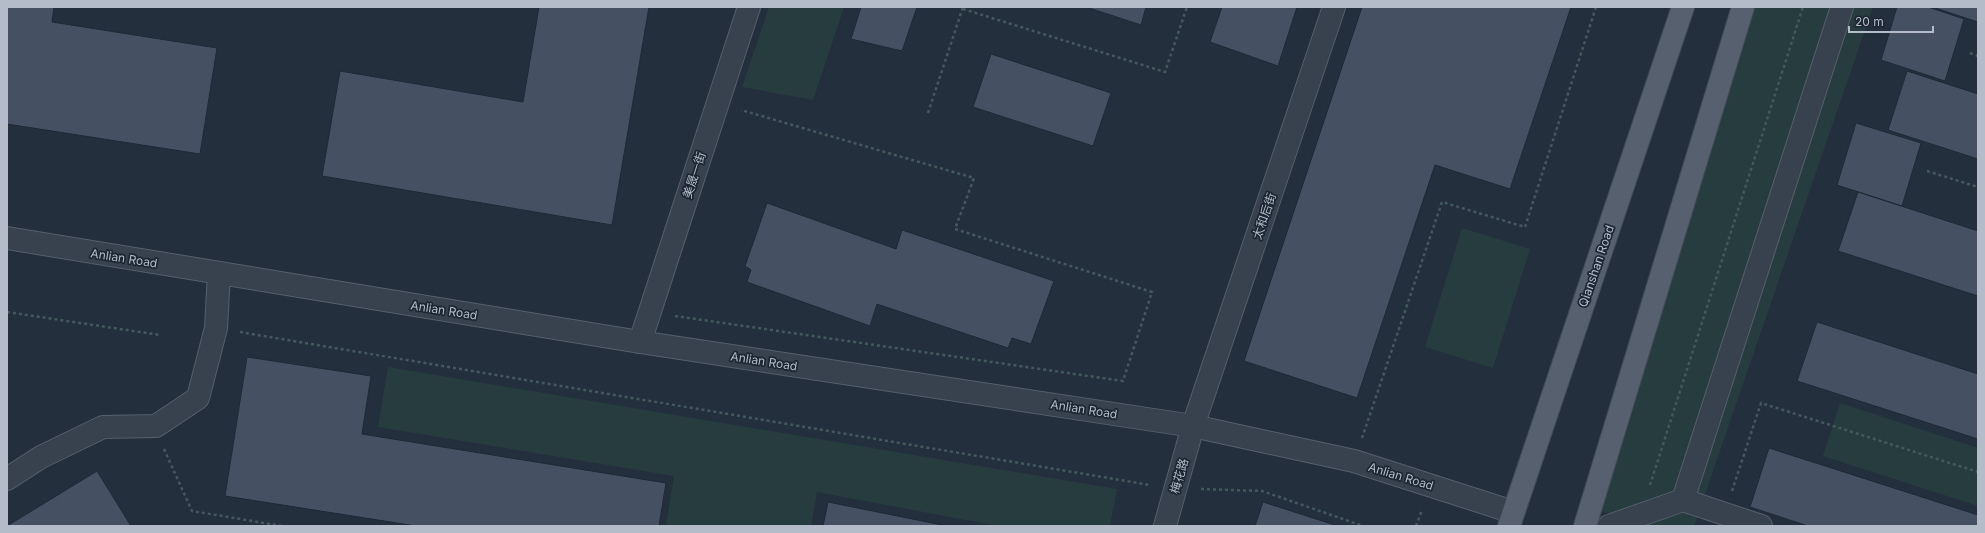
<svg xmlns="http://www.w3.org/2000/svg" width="1985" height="533" font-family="Inter,'Noto Sans SC',sans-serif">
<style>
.green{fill:#263c3f}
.building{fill:#455162;stroke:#1f2835}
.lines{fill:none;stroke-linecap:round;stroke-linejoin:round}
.minor-casing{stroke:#565f6c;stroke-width:24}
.major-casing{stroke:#414a57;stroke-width:24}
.path{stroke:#44595c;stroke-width:2.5;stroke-dasharray:3 3;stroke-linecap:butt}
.minor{stroke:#38414e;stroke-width:22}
.major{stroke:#56606e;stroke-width:22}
.labels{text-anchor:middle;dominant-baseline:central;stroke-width:3.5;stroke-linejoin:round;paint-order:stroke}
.street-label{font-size:12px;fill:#b4bcc9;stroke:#1d2633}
</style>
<rect width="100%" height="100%" fill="#242f3e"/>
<g class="green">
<path d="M769 7H844L813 100 742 87Z"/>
<path d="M1752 7H1873L1694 526H1649L1598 510Z"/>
<path d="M1462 228 1530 249 1493 368 1425 347Z"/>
<path d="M388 367 1117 489 1110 526H998L817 492 811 526H666L674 476 378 427Z"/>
<path d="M1840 403 1978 448V506L1823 456Z"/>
</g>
<g class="building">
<path d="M7 7H54L52 22 217 48 200 154 7 124Z"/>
<path d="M539 7H649L612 225 322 176 340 71 523 102Z"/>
<path d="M861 7H917L902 51 851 39Z"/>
<path d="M1086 7H1146L1141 25Z"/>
<path d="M1222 7H1297L1278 66 1210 42Z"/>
<path d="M1362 7H1571L1510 189 1435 165 1357 398 1244 361Z"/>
<path d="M1897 7H1928L1964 19 1945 81 1881 60Z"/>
<path d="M1932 7H1978V22Z"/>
<path d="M991 54 1111 93 1093 146 973 107Z"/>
<path d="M1907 71 1978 94V159L1888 130Z"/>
<path d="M1856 123 1921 143 1902 206 1837 185Z"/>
<path d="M1858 192 1978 231V296L1838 251Z"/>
<path d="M767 203 896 249 902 230 1054 281 1031 344 1012 338 1008 348 877 304 870 326 747 282 751 270 745 266Z"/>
<path d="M1817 322 1978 374V439L1797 381Z"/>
<path d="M247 357 371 376 362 434 666 483 659 526H416L225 496Z"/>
<path d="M1769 448 1978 515V526H1808L1750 507Z"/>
<path d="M97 471 131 526H7Z"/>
<path d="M828 502 947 526H823Z"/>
<path d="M1263 502 1338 526H1255Z"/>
</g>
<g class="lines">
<g class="minor-casing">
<g id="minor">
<path d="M7 238 640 342 1193 426 1354 461 1513 512"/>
<path d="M640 342 749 7"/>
<path d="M7 479 41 457 103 427 156 426 198 398 216 328 219 273"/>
<path d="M1683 500 1761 526"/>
<path d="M1165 526 1193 426 1334 7"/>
<path d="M1609 526 1683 500 1842 7"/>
</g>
</g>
<g class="major-casing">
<g id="major">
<path d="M1509 526 1683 7"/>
<path d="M1585 526 1743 7"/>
</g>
</g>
<g class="path">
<path d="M963 9 1165 72 1187 7"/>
<path d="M1970 53 1978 56"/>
<path d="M928 113 963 7"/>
<path d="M1927 171 1978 187"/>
<path d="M7 312 160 335"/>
<path d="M675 316 1123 381 1152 292 955 229 974 178 741 110"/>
<path d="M240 332 1150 485"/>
<path d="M1362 438 1442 202 1525 227 1596 7"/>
<path d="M164 449 192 511 282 526"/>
<path d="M1650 485 1803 7"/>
<path d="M1201 489 1262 491 1363 526"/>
<path d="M1732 491 1761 403 1978 472"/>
<path d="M1416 526 1422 510"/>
</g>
<use href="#minor" class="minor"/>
<use href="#major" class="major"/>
</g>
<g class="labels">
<g class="street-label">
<text transform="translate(694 175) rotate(-72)">美晟一街</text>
<text transform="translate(1264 216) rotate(-71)">太和后街</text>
<text transform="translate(124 258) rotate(9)">Anlian Road</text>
<text transform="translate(1596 266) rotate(-71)">Qianshan Road</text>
<text transform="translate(444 310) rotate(9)">Anlian Road</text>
<text transform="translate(764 361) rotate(9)">Anlian Road</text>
<text transform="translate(1084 409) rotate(9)">Anlian Road</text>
<text transform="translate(1179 476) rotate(-74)">梅花路</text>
<text transform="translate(1401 476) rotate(17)">Anlian Road</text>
</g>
</g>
<rect width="1985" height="533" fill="none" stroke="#b4bcc9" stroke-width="16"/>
<path d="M1849 26v6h84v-6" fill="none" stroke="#b4bcc9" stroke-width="2"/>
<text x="1855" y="26" font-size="12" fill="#b4bcc9" stroke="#1d2633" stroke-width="3" paint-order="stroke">20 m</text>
</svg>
